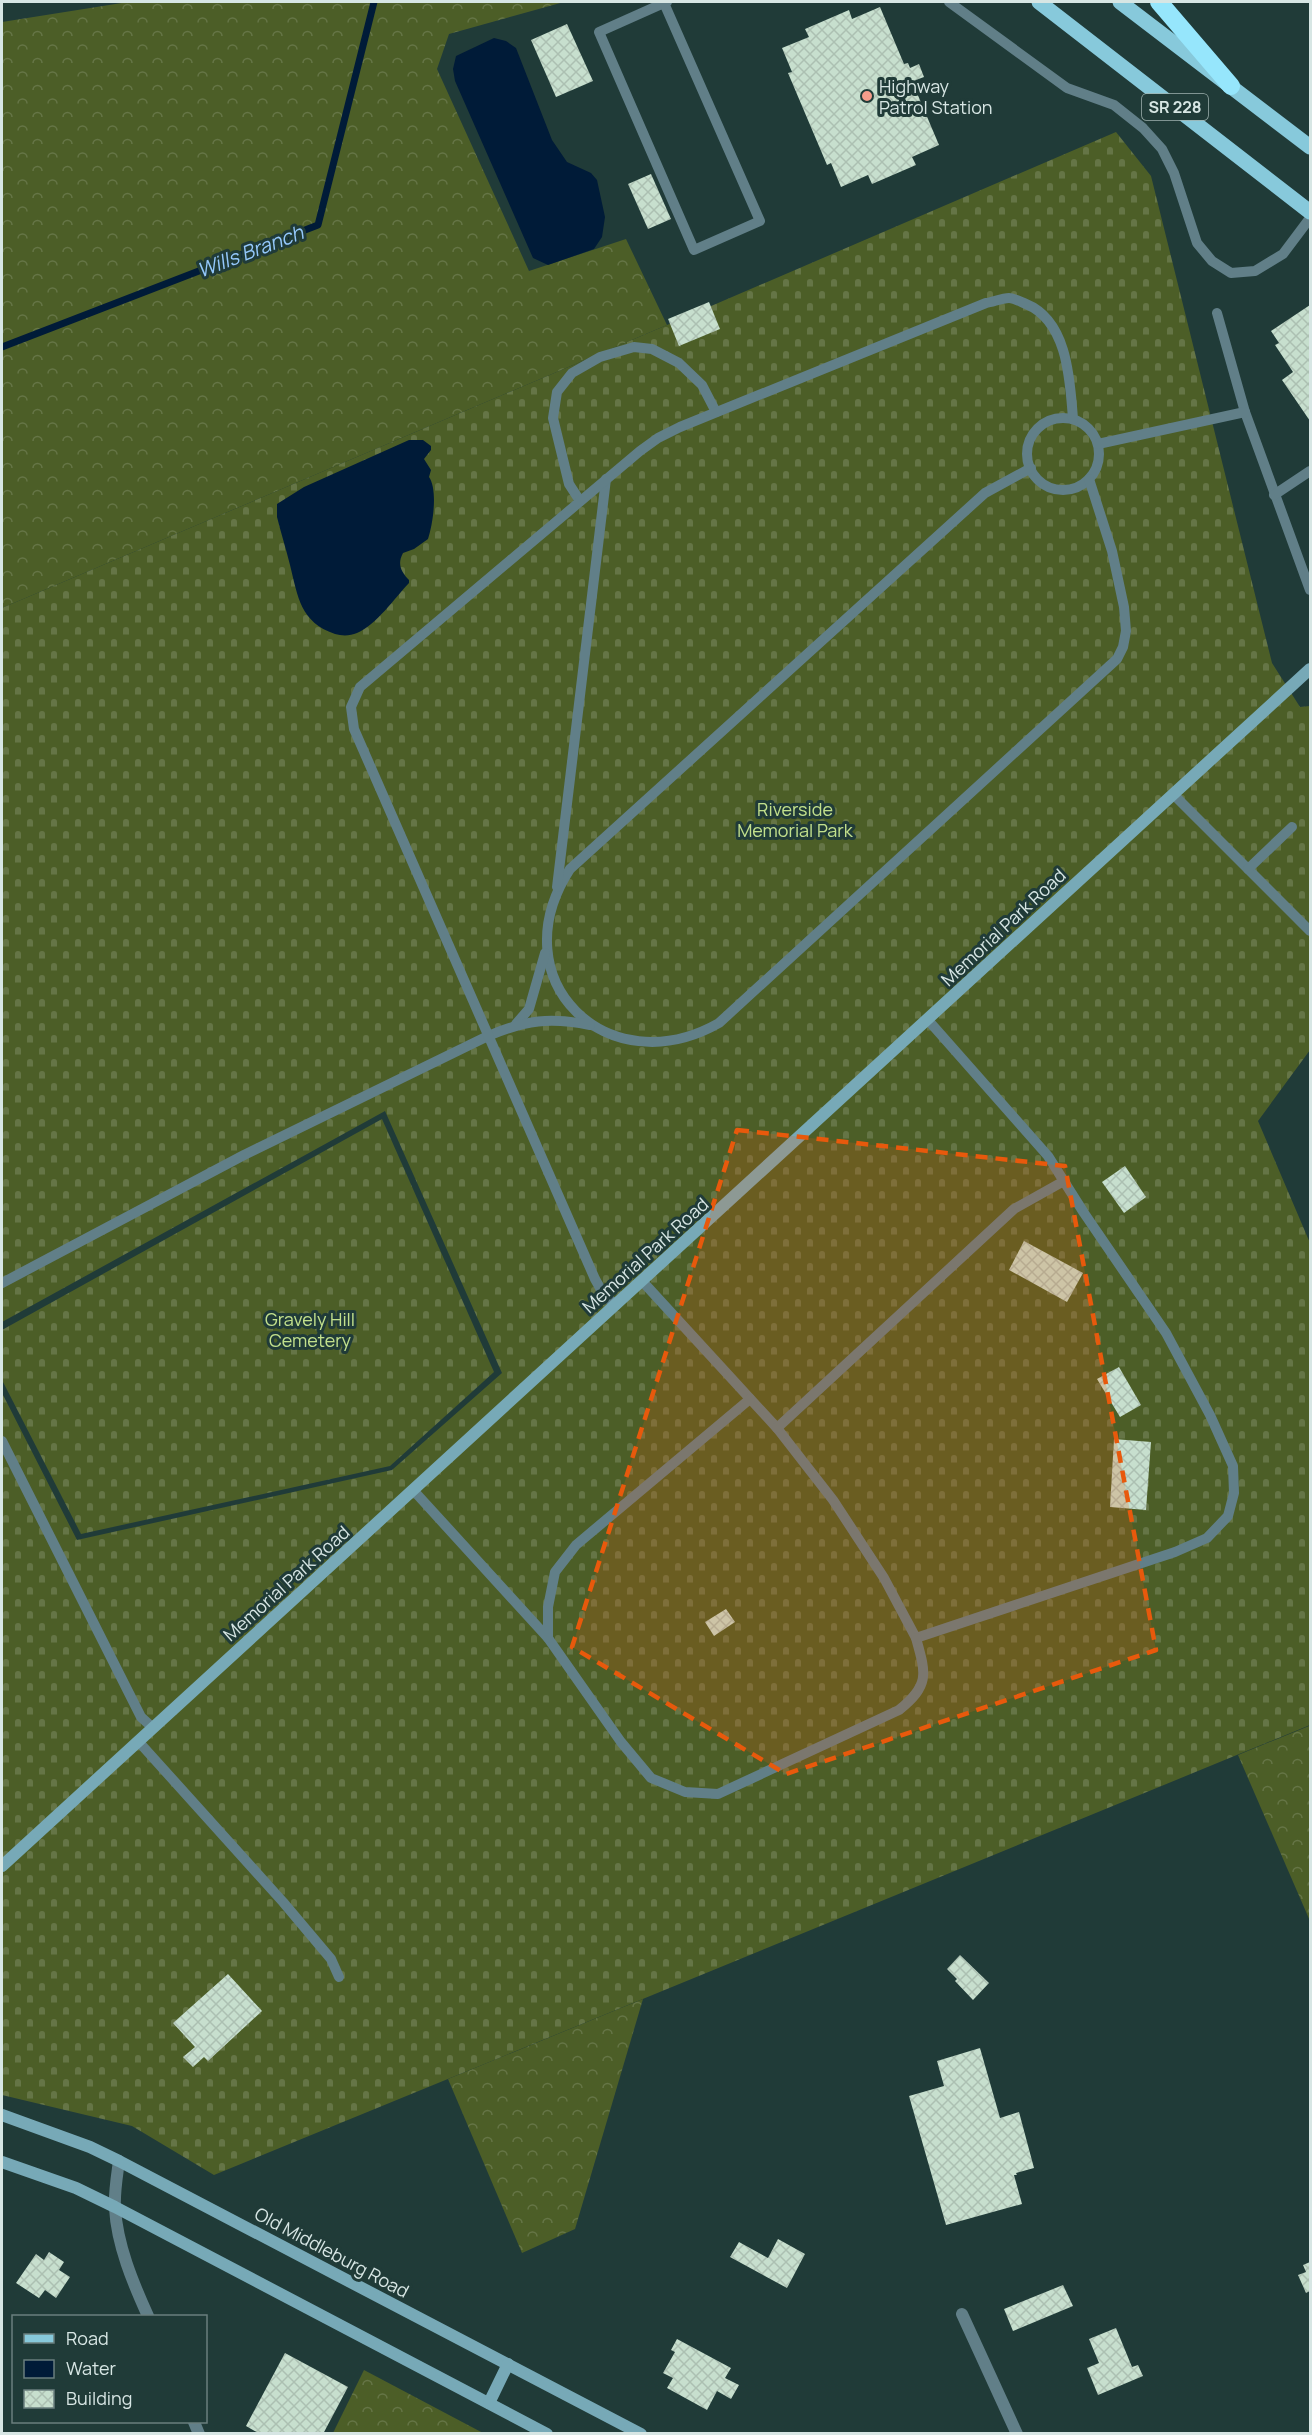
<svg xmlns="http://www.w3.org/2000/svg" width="1312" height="2435" font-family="Manrope,sans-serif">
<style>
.forest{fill:url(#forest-crowns)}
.cemetery{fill:url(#cemetery-stones)}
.water{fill:#001b38}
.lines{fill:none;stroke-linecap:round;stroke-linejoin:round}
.stream{stroke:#001b38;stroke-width:7}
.building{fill:url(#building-cross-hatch)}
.lane{stroke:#617f88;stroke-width:10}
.street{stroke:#617f88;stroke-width:12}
.secondary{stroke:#77a9b7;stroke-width:12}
.primary{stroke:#87c9db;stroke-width:15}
.highway{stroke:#96e6fc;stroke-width:18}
.marked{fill:#e8590c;fill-opacity:0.2;stroke:#e8590c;stroke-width:4.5;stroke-dasharray:12 8;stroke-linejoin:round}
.poi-dot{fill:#f49d8b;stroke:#203b38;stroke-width:2}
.labels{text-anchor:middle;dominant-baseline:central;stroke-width:6;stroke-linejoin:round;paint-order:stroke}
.shield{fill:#203b38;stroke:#a0b3b0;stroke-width:1.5}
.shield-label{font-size:16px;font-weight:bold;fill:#d7e6e4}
.poi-label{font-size:18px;fill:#d7e6e4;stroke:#203b38;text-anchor:start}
.park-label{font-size:18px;fill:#c2e08c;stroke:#203b38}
.street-label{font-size:18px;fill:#d7e6e4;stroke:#203b38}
.water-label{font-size:20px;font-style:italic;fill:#94c8fb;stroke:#203b38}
</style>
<defs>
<pattern id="forest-crowns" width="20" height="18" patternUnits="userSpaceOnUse" patternTransform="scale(1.5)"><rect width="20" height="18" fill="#4c5e27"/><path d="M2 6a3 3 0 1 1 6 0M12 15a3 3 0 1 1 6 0" fill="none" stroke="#657546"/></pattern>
<pattern id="cemetery-stones" width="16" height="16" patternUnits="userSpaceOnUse" patternTransform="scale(1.5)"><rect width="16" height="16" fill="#4c5e27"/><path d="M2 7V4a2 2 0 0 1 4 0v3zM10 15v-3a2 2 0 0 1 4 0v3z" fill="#657546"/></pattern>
<pattern id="building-cross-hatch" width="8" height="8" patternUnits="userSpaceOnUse" patternTransform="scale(1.5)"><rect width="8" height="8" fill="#c7dfce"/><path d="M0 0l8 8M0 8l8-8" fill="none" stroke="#acc0b2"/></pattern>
</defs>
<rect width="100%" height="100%" fill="#203b38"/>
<g class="forest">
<path d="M128 2H564L449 34 437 69 529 271 626 239 667 325 2 608V22Z"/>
<path d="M1309 1726 1310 1728V1921L1238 1755Z"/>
<path d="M643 1999 575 2229 522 2253 448 2079Z"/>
<path d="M364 2370 483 2433H333Z"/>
</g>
<g class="cemetery">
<path d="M1116 132 1151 176 1272 663 1300 707 1310 706V1050L1258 1121 1310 1243V1725L214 2175 132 2126 2 2095V1393L77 1540 392 1470 502 1373 385 1111 2 1322V608L667 325Z"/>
<path d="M382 1119 494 1372 390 1466 81 1534 2 1380V1330Z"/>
</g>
<g class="water">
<path d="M494 38 506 41 516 48 552 140 567 162 591 173 597 180 605 217 602 237 594 249 548 265 533 258 455 81 453 69 456 56Z"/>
<path d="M409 440H423L431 446V450L424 459 431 470 429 477C438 490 433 524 428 539L414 549 403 553C397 564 401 572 409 580V583C394 599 377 624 357 633 350 636 342 636 335 634 300 622 298 597 290 565 286 549 281 533 277 517V504L304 487Z"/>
</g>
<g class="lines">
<path class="stream" d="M2 347 318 225 374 2"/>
</g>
<g class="building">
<path d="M880 7 904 64 908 63 910 68 919 64 924 77 916 80 917 85 914 86 939 145 912 157 916 165 872 184 868 175 841 187 831 163 827 165 788 73 792 72 782 48 809 37 805 29 849 10 852 19Z"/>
<path d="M567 24 593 81 556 97 531 40Z"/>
<path d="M651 174 671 219 648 229 628 184Z"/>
<path d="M709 302 720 329 679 346 668 319Z"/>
<path d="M1310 305V421L1282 380 1293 372 1275 345 1279 343 1271 331Z"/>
<path d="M1125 1166 1146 1197 1124 1213 1102 1182Z"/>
<path d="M1024 1241 1083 1273 1067 1302 1009 1270Z"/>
<path d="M1119 1367 1141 1405 1120 1417 1097 1379Z"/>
<path d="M1114 1439 1151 1442 1146 1510 1110 1507Z"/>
<path d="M726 1609 735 1622 714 1636 705 1622Z"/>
<path d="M960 1955 989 1983 973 2000 955 1981 957 1979 947 1969Z"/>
<path d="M228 1974 262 2011 208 2061 204 2057 193 2067 183 2057 195 2047 173 2023Z"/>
<path d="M980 2048 1000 2118 1019 2112 1034 2168 1016 2173 1017 2175H1014L1022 2204 946 2225 909 2096 944 2086 937 2061Z"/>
<path d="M778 2239 805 2254 787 2288 730 2257 739 2242 768 2258Z"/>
<path d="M49 2252 64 2262 59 2270 70 2277 56 2298 45 2290 39 2298 16 2283 36 2254 44 2260Z"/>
<path d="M1310 2262V2291L1306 2293 1298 2275 1306 2272 1303 2265Z"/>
<path d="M1063 2285 1073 2306 1013 2331 1004 2309Z"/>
<path d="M1116 2328 1132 2367 1138 2365 1143 2376 1098 2395 1087 2368 1099 2363 1089 2339Z"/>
<path d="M677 2339 731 2368 725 2378 739 2385 731 2399 717 2391 707 2410 667 2388 673 2378 663 2373 675 2352 671 2350Z"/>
<path d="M285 2353 348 2387 323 2434H260L246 2426Z"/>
</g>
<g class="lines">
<g class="lane">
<path d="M949 2 1067 88 1114 105 1143 128 1162 149 1174 173 1197 243 1212 261 1231 273 1255 271 1283 254 1310 218"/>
<path d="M664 3 760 221 694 250 599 32 664 3 667 2"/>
<path d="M1217 313 1245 412 1310 590"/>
<circle cx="1063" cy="454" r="36"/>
<path d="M1098 444 1245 412"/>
<path d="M1031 468 985 493 570 869C498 980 608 1086 719 1023L1117 659 1123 647 1126 631 1124 607 1112 551 1089 479"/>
<path d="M1274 495 1310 471"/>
<path d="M580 501 569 484 553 418 557 392 572 373 600 357 634 347 652 349 679 363 702 385 716 412"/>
<path d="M1174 795 1310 931"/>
<path d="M1248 869 1292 827"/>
<path d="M557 887 606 479"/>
<path d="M516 1024 529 1009 545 953"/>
<path d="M643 1282 777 1428 833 1500 884 1578 916 1638 1175 1552 1207 1538 1228 1516 1234 1493 1233 1466 1210 1415 1166 1333 1084 1213 1048 1156 928 1020"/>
<path d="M2 1283 244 1155 488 1036C526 1020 550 1017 590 1025"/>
<path d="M616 1305 604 1295 595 1279 354 729 351 707 360 687 640 451 658 438 680 427 986 303C993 302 1002 298 1009 298 1014 298 1021 302 1026 304 1068 321 1070 381 1073 419"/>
<path d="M777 1428 1014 1209 1064 1181"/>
<path d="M2 1441 141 1717 153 1728"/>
<path d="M414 1491 548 1638 621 1742 651 1778 685 1792 718 1794 899 1710C930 1685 926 1674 916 1638"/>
<path d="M548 1638V1607L555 1572 576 1545 750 1399"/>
<path d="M138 1741 283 1902 331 1959 339 1977"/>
</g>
<g class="street">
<path d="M119 2161C117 2176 114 2193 115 2208 117 2245 133 2283 148 2316"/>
<path d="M962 2314 1017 2434"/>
<path d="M194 2422 199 2434"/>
</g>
<g class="secondary">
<path d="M2 1866 1310 669"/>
<path d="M2 2115 90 2147 119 2161 641 2434"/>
<path d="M2 2162 76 2188 115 2207 547 2434"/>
<path d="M489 2403 508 2364"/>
</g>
<g class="primary">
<path d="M1039 2 1310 212"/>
<path d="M1120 2 1310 147"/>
</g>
<path class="highway" d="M1159 2 1231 86"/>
</g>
<path class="marked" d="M737 1130 1065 1166 1156 1650 786 1774 572 1647Z"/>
<circle class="poi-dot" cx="867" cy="96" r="6"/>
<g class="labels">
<rect class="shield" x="1142" y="94" width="66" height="26" rx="4.5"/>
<g class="shield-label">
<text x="1175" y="107">SR 228</text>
</g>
<g class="poi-label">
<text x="879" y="86">Highway<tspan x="879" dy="21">Patrol Station</tspan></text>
</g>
<g class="park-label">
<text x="795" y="809">Riverside<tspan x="795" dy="21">Memorial Park</tspan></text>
<text x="310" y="1319">Gravely Hill<tspan x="310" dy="21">Cemetery</tspan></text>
</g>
<g class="street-label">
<text transform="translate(1003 927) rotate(-43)">Memorial Park Road</text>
<text transform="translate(645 1255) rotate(-42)">Memorial Park Road</text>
<text transform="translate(286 1583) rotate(-42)">Memorial Park Road</text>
<text transform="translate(332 2252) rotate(28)">Old Middleburg Road</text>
</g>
<g class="water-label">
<text transform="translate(250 251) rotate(-21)">Wills Branch</text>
</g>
</g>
<rect width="1312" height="2435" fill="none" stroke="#d7e6e4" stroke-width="6"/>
<rect x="12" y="2315" width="195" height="108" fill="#203b38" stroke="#697f7d" stroke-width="1.5"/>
<rect x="24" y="2334" width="30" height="9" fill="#87c9db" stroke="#697f7d" stroke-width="1.5"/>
<text x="66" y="2345" font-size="18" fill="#d7e6e4">Road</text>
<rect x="24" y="2360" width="30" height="18" fill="#001b38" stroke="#697f7d" stroke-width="1.5"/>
<text x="66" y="2375" font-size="18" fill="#d7e6e4">Water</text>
<rect x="24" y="2390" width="30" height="18" fill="url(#building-cross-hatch)" stroke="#697f7d" stroke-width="1.5"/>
<text x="66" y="2405" font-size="18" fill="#d7e6e4">Building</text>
</svg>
